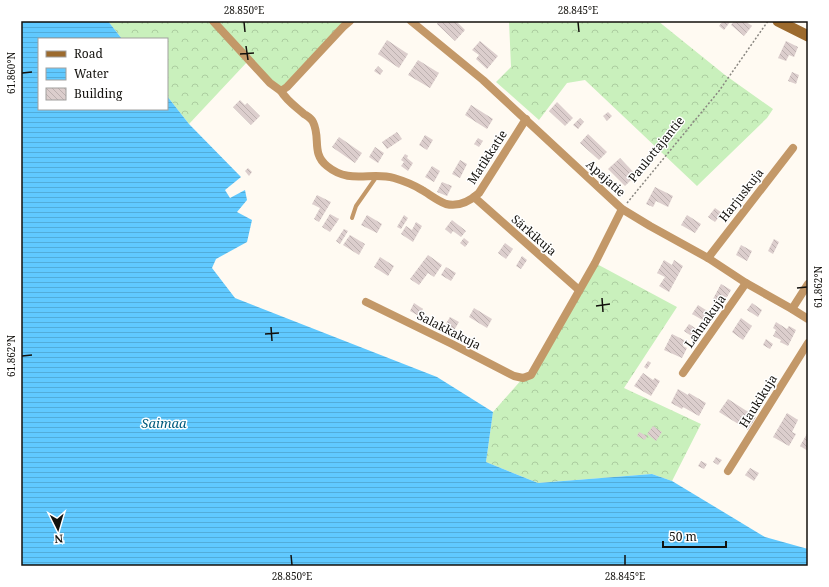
<svg xmlns="http://www.w3.org/2000/svg" width="829" height="587" font-family="'Noto Serif',serif">
<style>
.forest{fill:url(#forest-crowns)}
.water{fill:url(#water-rules)}
.building{fill:url(#building-back-hatch)}
.lines{fill:none;stroke-linecap:round;stroke-linejoin:round}
.path{stroke:#898680;stroke-width:1.5;stroke-dasharray:2 2;stroke-linecap:butt}
.lane{stroke:#c39868;stroke-width:4}
.street{stroke:#c39868;stroke-width:8}
.secondary{stroke:#9c6a2d;stroke-width:11}
.ticks{fill:none;stroke:#13110d;stroke-width:1.5}
.labels{text-anchor:middle;dominant-baseline:central;stroke-width:3;stroke-linejoin:round;paint-order:stroke}
.street-label{font-size:12px;fill:#13110d;stroke:#fff}
.water-label{font-size:13px;font-style:italic;fill:#015b7e;stroke:#fff}
.neatline{fill:none;stroke:#13110d;stroke-width:1.5}
.ticks-label{font-size:10px;text-anchor:middle;fill:#13110d}
</style>
<defs>
<pattern id="forest-crowns" width="20" height="18" patternUnits="userSpaceOnUse"><rect width="20" height="18" fill="#c9f0bc"/><path d="M2 6a3 3 0 1 1 6 0M12 15a3 3 0 1 1 6 0" fill="none" stroke="#accda0"/></pattern>
<pattern id="water-rules" width="6" height="5" patternUnits="userSpaceOnUse"><rect width="6" height="5" fill="#60c9ff"/><path d="M0 2.5h6" fill="none" stroke="#52acd9"/></pattern>
<pattern id="building-back-hatch" width="6" height="6" patternUnits="userSpaceOnUse"><rect width="6" height="6" fill="#dccecd"/><path d="M-1 5l2 2M0 0l6 6M5-1l2 2" fill="none" stroke="#bcb0af"/></pattern>
</defs>
<rect width="100%" height="100%" fill="#fffaf2"/>
<g class="forest">
<path d="M108 21H350L281 91 248 61 189 124 167 96V39H122Z"/>
<path d="M509 21H658L725 75 773 109 767 118 697 186 585 80 567 83 539 120 496 82 511 67Z"/>
<path d="M595 263 677 307 624 388 701 424 672 481 652 474 538 483 486 462 493 412 523 378 531 375Z"/>
</g>
<path class="water" d="M21 21H108L122 39H39V109H167V96L189 124 241 177 225 190 230 198 245 190 247 200 237 212 252 220 247 242 216 259 212 268 235 298 437 377 493 412 486 462 538 483 652 474 672 481 765 537 808 549V566H21Z"/>
<g class="building">
<path d="M439 21H456L465 30 455 41 437 24Z"/>
<path d="M723 21 730 22 724 30 719 26Z"/>
<path d="M734 21H745L752 26 744 36 731 25Z"/>
<path d="M387 40 408 54 399 68 378 54Z"/>
<path d="M480 41 498 56 487 69 476 59 479 55 472 50Z"/>
<path d="M786 41 798 47 794 57 789 55 786 61 778 58Z"/>
<path d="M418 60 439 73 430 88 408 75Z"/>
<path d="M378 66 383 71 380 75 374 71Z"/>
<path d="M792 72 799 75 796 84 788 81Z"/>
<path d="M240 100 245 105 247 103 260 116 251 125 233 107Z"/>
<path d="M557 102 573 118 565 126 549 111Z"/>
<path d="M471 105 493 119 487 129 465 115Z"/>
<path d="M608 112 612 116 607 121 603 116Z"/>
<path d="M580 118 584 122 578 129 573 125Z"/>
<path d="M397 132 402 139 387 149 382 142Z"/>
<path d="M588 134 607 152 599 160 580 143Z"/>
<path d="M425 135 433 140 427 150 419 145Z"/>
<path d="M339 137 362 153 355 163 332 147Z"/>
<path d="M478 138 483 141 479 147 474 144Z"/>
<path d="M375 147 384 153 378 163 369 157Z"/>
<path d="M405 154 408 156 407 158 413 163 408 171 401 166 404 162 401 160Z"/>
<path d="M620 158 636 175 625 186 608 169Z"/>
<path d="M460 160 467 164 460 178 452 174Z"/>
<path d="M646 161 650 164 645 170 641 166Z"/>
<path d="M432 166 440 171 434 182 425 177Z"/>
<path d="M248 168 252 172 249 176 245 171Z"/>
<path d="M442 182 452 186 447 196 437 192Z"/>
<path d="M655 187 673 196 668 207 656 201 653 207 646 204Z"/>
<path d="M317 195 331 202 319 222 314 219 320 208 312 204Z"/>
<path d="M715 208 722 213 715 222 708 217Z"/>
<path d="M330 214 339 219 330 232 322 227Z"/>
<path d="M367 215 382 224 377 233 361 225Z"/>
<path d="M404 215 408 218 401 229 397 227Z"/>
<path d="M687 215 701 224 695 233 681 225Z"/>
<path d="M452 220 466 231 461 237 453 231 451 234 445 229Z"/>
<path d="M416 222 422 226 413 242 401 234 406 226 412 230Z"/>
<path d="M344 229 348 231 340 244 336 241Z"/>
<path d="M350 235 365 244 359 255 343 245Z"/>
<path d="M464 238 469 242 465 247 460 243Z"/>
<path d="M774 239 779 242 773 254 768 251Z"/>
<path d="M505 243 513 249 506 259 498 253Z"/>
<path d="M741 245 752 251 747 261 736 255Z"/>
<path d="M428 255 442 265 434 277 428 273 419 285 410 279Z"/>
<path d="M522 256 527 260 521 269 516 266Z"/>
<path d="M380 257 394 266 388 276 374 267Z"/>
<path d="M664 260 672 265 674 260 683 266 669 292 659 286 665 277 657 273Z"/>
<path d="M446 267 456 273 451 281 441 275Z"/>
<path d="M721 284 731 290 723 304 713 299Z"/>
<path d="M414 303 423 309 419 316 410 311Z"/>
<path d="M752 303 762 310 758 317 747 310Z"/>
<path d="M698 305 712 314 706 322 692 314Z"/>
<path d="M474 308 492 319 487 328 469 317Z"/>
<path d="M450 317 459 322 453 332 444 327Z"/>
<path d="M741 318 752 326 743 340 732 332Z"/>
<path d="M776 322 787 329 789 326 796 330 788 346 780 342 781 340 773 336 776 330 773 328Z"/>
<path d="M689 324 701 332 696 339 684 331Z"/>
<path d="M672 334 686 341 683 346 687 348 682 358 664 350Z"/>
<path d="M766 339 773 344 770 349 763 345Z"/>
<path d="M648 361 651 363 647 369 644 367Z"/>
<path d="M643 373 653 380 655 378 660 381 651 396 634 386Z"/>
<path d="M678 389 688 395 689 393 706 403 699 416 683 407 682 409 671 403Z"/>
<path d="M728 399 756 417 748 430 719 412Z"/>
<path d="M787 413 798 420 792 432 796 434 789 446 773 437Z"/>
<path d="M653 426 662 432 656 441 647 434Z"/>
<path d="M639 432 647 436 645 440 637 436Z"/>
<path d="M808 432V451L800 446Z"/>
<path d="M716 457 722 460 718 465 713 462Z"/>
<path d="M701 461 707 464 704 469 698 466Z"/>
<path d="M750 468 759 473 754 481 745 475Z"/>
</g>
<g class="lines">
<path class="path" d="M627 203 719 91 768 21"/>
<path class="lane" d="M352 218 356 206 377 176"/>
<g class="street">
<path d="M213 21 270 83 281 91 287 87 343 27 350 21"/>
<path d="M411 21 483 80 622 209 650 226 708 258 746 283 792 309 808 319"/>
<path d="M281 91C286 100 296 107 304 114 307 116 311 118 313 122 321 138 311 153 327 166 350 185 371 171 394 178 404 181 414 185 422 190 429 194 438 201 446 204 458 207 470 201 479 193L526 119"/>
<path d="M474 197 579 290"/>
<path d="M708 258 793 148"/>
<path d="M366 302 452 344 514 376 523 378 531 375 595 263 622 209"/>
<path d="M792 309 808 284"/>
<path d="M683 373 746 283"/>
<path d="M728 471 808 343"/>
</g>
<path class="secondary" d="M778 21 808 36"/>
</g>
<path class="ticks" d="M244 22 245 32M578 22 579 32M246 46 248 60M240 54 254 53M22 73 32 72M797 288 807 287M602 298 603 312M596 306 610 304M271 327 272 341M265 334 279 333M22 356 32 355M291 555 292 565M625 555V565"/>
<g class="labels">
<g class="street-label">
<text transform="translate(656 149) rotate(-51)">Paulottajantie</text>
<text transform="translate(487 157) rotate(-57)">Matikkatie</text>
<text transform="translate(606 178) rotate(42)">Apajatie</text>
<text transform="translate(741 195) rotate(-52)">Harjuskuja</text>
<text transform="translate(534 235) rotate(41)">Särkikuja</text>
<text transform="translate(705 321) rotate(-55)">Lahnakuja</text>
<text transform="translate(449 330) rotate(27)">Salakkakuja</text>
<text transform="translate(758 401) rotate(-58)">Haukikuja</text>
</g>
<g class="water-label">
<text x="164" y="423">Saimaa</text>
</g>
</g>
<rect width="829" height="587" fill="none" stroke="#ffffff" stroke-width="44"/>
<rect x="38" y="38" width="130" height="72" fill="#ffffff" stroke="#a1a09e"/>
<rect x="46" y="51" width="20" height="6" fill="#9c6a2d" stroke="#a1a09e"/>
<text x="74" y="58" font-size="12" fill="#13110d">Road</text>
<rect x="46" y="68" width="20" height="12" fill="url(#water-rules)" stroke="#a1a09e"/>
<text x="74" y="78" font-size="12" fill="#13110d">Water</text>
<rect x="46" y="88" width="20" height="12" fill="url(#building-back-hatch)" stroke="#a1a09e"/>
<text x="74" y="98" font-size="12" fill="#13110d">Building</text>
<g transform="translate(58 529) rotate(175)" stroke="#ffffff" stroke-width="3" paint-order="stroke">
<path d="M0-3L7 15L0 10L-7 15Z" fill="#13110d"/>
<text y="-6" font-size="11" font-weight="bold" text-anchor="middle" fill="#13110d">N</text>
</g>
<path d="M663 541v6h63v-6" fill="none" stroke="#13110d" stroke-width="2"/>
<text x="669" y="541" font-size="12" fill="#13110d" stroke="#ffffff" stroke-width="3" paint-order="stroke">50 m</text>
<rect x="22" y="22" width="785" height="543" class="neatline"/>
<g class="ticks-label">
<text x="244" y="14">28.850°E</text>
<text x="578" y="14">28.845°E</text>
<text transform="translate(11 73) rotate(-90)" y="4">61.860°N</text>
<text transform="translate(818 287) rotate(-90)" y="4">61.862°N</text>
<text transform="translate(11 356) rotate(-90)" y="4">61.862°N</text>
<text x="292" y="580">28.850°E</text>
<text x="625" y="580">28.845°E</text>
</g>
</svg>
